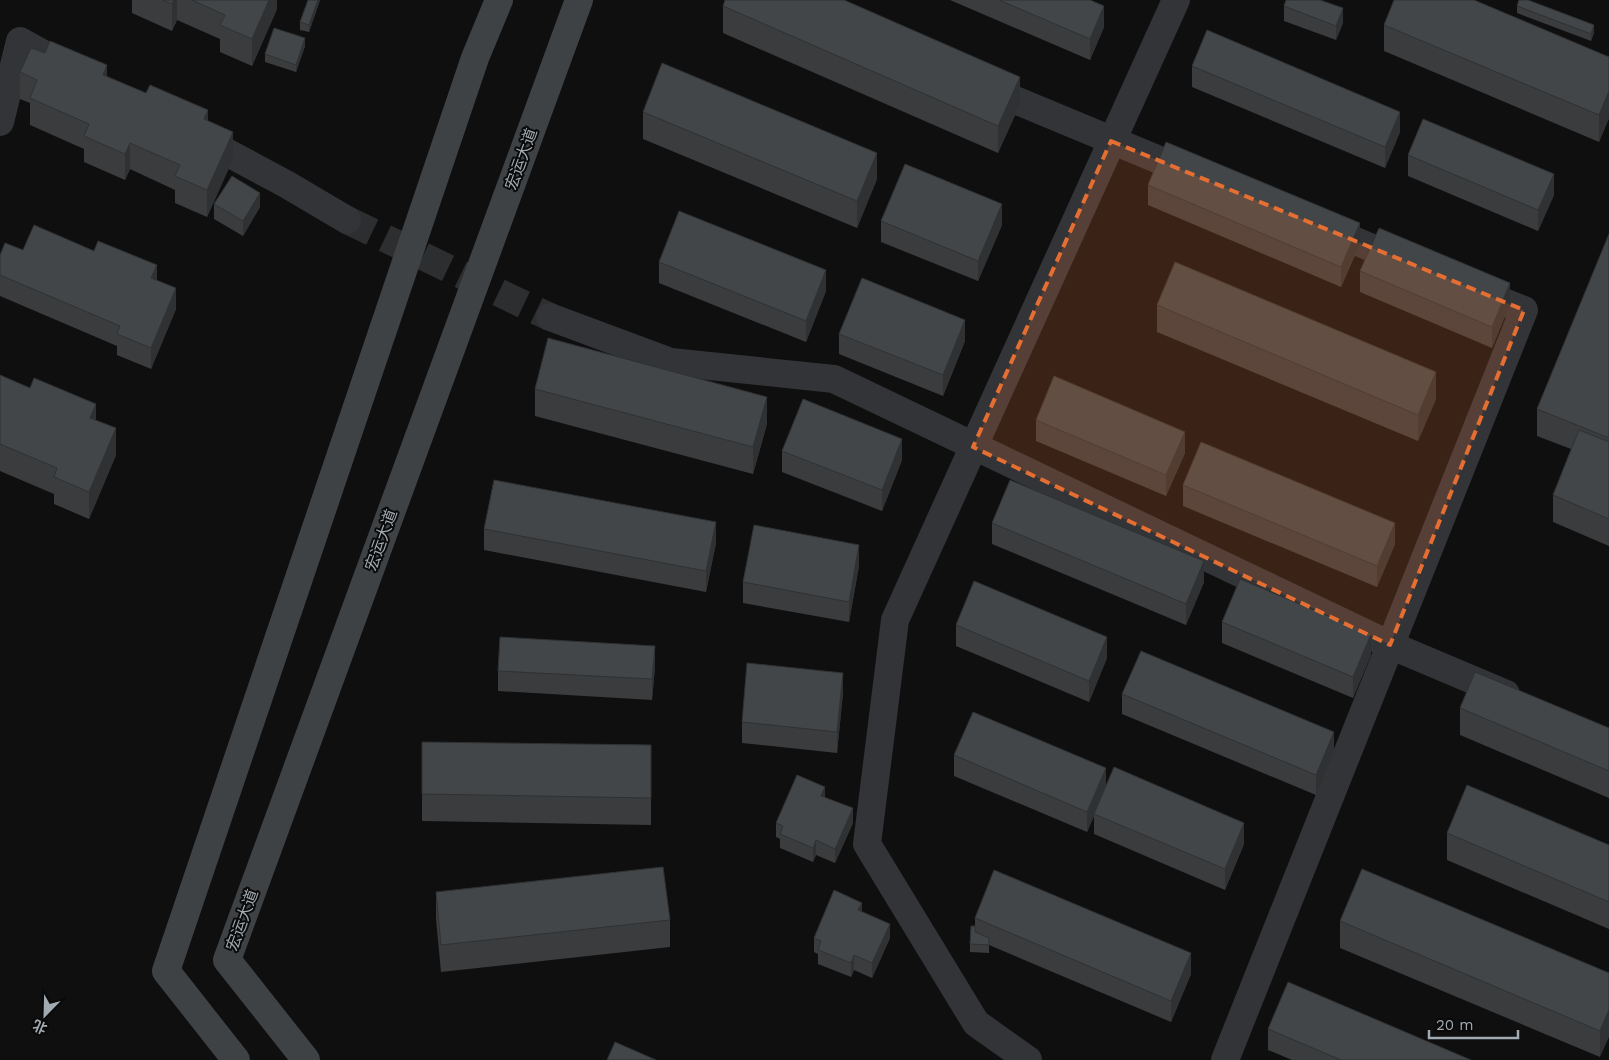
<svg xmlns="http://www.w3.org/2000/svg" width="1609" height="1060" font-family="'Work Sans','Noto Sans SC',sans-serif">
<style>
.lines{fill:none;stroke-linecap:round;stroke-linejoin:round}
.street-tunnel{stroke:#2c2e30;stroke-width:28;stroke-dasharray:28 14;stroke-linecap:butt}
.street{stroke:#323437;stroke-width:28}
.secondary{stroke:#3e4245;stroke-width:28}
.wall{fill:#3a3c3e}
.shaded-wall{fill:#2f3132}
.building{fill:#434648;stroke:#2f3132}
.marked{fill:#e56f32;fill-opacity:0.2;stroke:#e56f32;stroke-width:4;stroke-dasharray:10 6;stroke-linejoin:round}
.labels{text-anchor:middle;dominant-baseline:central;stroke-width:4;stroke-linejoin:round;paint-order:stroke}
.street-label{font-size:16px;fill:#a1aab0;stroke:#0a0a0b}
</style>
<rect width="100%" height="100%" fill="#0f0f10"/>
<g class="lines">
<path class="street-tunnel" d="M347 220 550 317"/>
<g class="street">
<path d="M986 88 1193 174"/>
<path d="M0 122 20 41 67 67"/>
<path d="M200 138 286 184 347 220"/>
<path d="M1326 229 1404 261"/>
<path d="M550 317 671 362 834 379 1390 645 1506 694"/>
<path d="M1028 1060 976 1023 867 844 895 620 1176 0"/>
<path d="M1225 1060 1524 310 1476 291"/>
</g>
<g class="secondary">
<path d="M236 1060 166 971 475 58 499 0"/>
<path d="M306 1060 227 960 579 0"/>
</g>
</g>
<g class="wall">
<path d="M132 0H277V9L252 66 220 52V39L177 20 172 31 132 13Z"/>
<path d="M320 0 309 32 300 30V22Z"/>
<path d="M950 0H1090L1104 27 1090 60Z"/>
<path d="M723 6 1020 104 998 153 723 33Z"/>
<path d="M1284 6 1343 23 1336 40 1284 21Z"/>
<path d="M1517 6 1594 33 1591 41 1517 13Z"/>
<path d="M1384 25 1609 57V118L1599 142 1384 51Z"/>
<path d="M305 46 296 72 265 62V54Z"/>
<path d="M45 53 107 76 208 121 233 159 207 217 175 203V190L130 169 125 180 84 162V149L30 125V103L20 99V72Z"/>
<path d="M1192 66 1400 132 1385 168 1192 87Z"/>
<path d="M643 112 877 179 857 228 643 139Z"/>
<path d="M1408 155 1554 195 1538 231 1408 176Z"/>
<path d="M1148 185 1360 244 1341 287 1148 205Z"/>
<path d="M214 204 260 207 243 236 214 219Z"/>
<path d="M881 221 1002 225 978 281 881 242Z"/>
<path d="M1609 234V546L1553 522V495L1571 449 1537 436V409Z"/>
<path d="M23 250 157 281 176 309 151 369 117 355V346L0 296V255Z"/>
<path d="M659 262 826 291 806 342 659 283Z"/>
<path d="M1360 271 1510 304 1492 348 1360 292Z"/>
<path d="M1157 305 1436 399 1418 441 1157 332Z"/>
<path d="M839 334 965 341 943 396 839 354Z"/>
<path d="M0 375 96 420 116 455 89 519 54 504V494L0 471Z"/>
<path d="M535 389 767 424 753 474 535 416Z"/>
<path d="M1036 420 1185 453 1166 496 1036 441Z"/>
<path d="M782 451 902 460 882 511 782 472Z"/>
<path d="M1183 485 1395 544 1377 587 1183 506Z"/>
<path d="M992 523 1204 582 1186 625 992 544Z"/>
<path d="M484 529 716 543 706 592 484 550Z"/>
<path d="M859 566 849 622 743 603V582Z"/>
<path d="M1222 622 1371 655 1353 698 1222 643Z"/>
<path d="M956 625 1107 658 1089 702 956 646Z"/>
<path d="M655 667 652 700 498 691V671Z"/>
<path d="M843 693 837 753 742 743V722Z"/>
<path d="M1122 694 1334 753 1316 795 1122 714Z"/>
<path d="M1460 708 1609 728V798L1460 735Z"/>
<path d="M422 742 651 745V825L422 821Z"/>
<path d="M954 755 1106 786 1244 844 1225 890 1094 834V816L1087 832 954 776Z"/>
<path d="M825 797 853 823 835 863 816 855 813 862 780 848V839L776 837V823Z"/>
<path d="M1447 833 1609 845V929L1447 860Z"/>
<path d="M436 892 670 920V947L441 972 436 919Z"/>
<path d="M862 912 890 938 872 978 854 970 851 977 818 964V954L814 952V938Z"/>
<path d="M975 918 1191 974 1171 1022 989 945V953L970 952V944L975 926Z"/>
<path d="M1340 921 1609 973 1600 1057 1340 948Z"/>
<path d="M1268 1029 1471 1060H1292L1268 1050Z"/>
</g>
<g class="shaded-wall">
<path d="M174 0H177V20L172 31V4Z"/>
<path d="M269 0H277V9L252 66V39Z"/>
<path d="M318 0H320L309 32V25Z"/>
<path d="M1104 6V27L1090 60V39Z"/>
<path d="M1343 8V23L1336 40V26Z"/>
<path d="M1594 25V33L1591 41V34Z"/>
<path d="M305 38V46L296 72V65Z"/>
<path d="M107 65V92L103 75Z"/>
<path d="M1020 77V104L998 153V126Z"/>
<path d="M1609 91V118L1599 142V115Z"/>
<path d="M208 110V137L204 119Z"/>
<path d="M1400 112V132L1385 168V147Z"/>
<path d="M233 132V159L207 217V190Z"/>
<path d="M130 143V169L125 180V154Z"/>
<path d="M877 153V179L857 228V201Z"/>
<path d="M1554 174V195L1538 231V210Z"/>
<path d="M260 193V207L243 236V221Z"/>
<path d="M1002 204V225L978 281V261Z"/>
<path d="M1360 223V244L1341 287V267Z"/>
<path d="M157 265V286L151 278Z"/>
<path d="M826 270V291L806 342V321Z"/>
<path d="M1510 283V304L1492 348V327Z"/>
<path d="M176 288V309L151 369V348Z"/>
<path d="M965 320V341L943 396V375Z"/>
<path d="M1436 372V399L1418 441V415Z"/>
<path d="M767 397V424L753 474V447Z"/>
<path d="M96 404V431L90 418Z"/>
<path d="M116 428V455L89 519V492Z"/>
<path d="M1185 432V453L1166 496V475Z"/>
<path d="M902 439V460L882 511V490Z"/>
<path d="M716 522V543L706 592V571Z"/>
<path d="M1395 523V544L1377 587V566Z"/>
<path d="M859 545V566L849 622V602Z"/>
<path d="M1204 561V582L1186 625V604Z"/>
<path d="M1371 634V655L1353 698V677Z"/>
<path d="M1107 637V658L1089 702V681Z"/>
<path d="M655 646V667L652 700V679Z"/>
<path d="M843 673V693L837 753V732Z"/>
<path d="M1334 732V753L1316 795V775Z"/>
<path d="M1106 768V789L1094 814V816L1087 832V812Z"/>
<path d="M825 787V802L821 796Z"/>
<path d="M853 808V823L835 863V849Z"/>
<path d="M1244 823V844L1225 890V869Z"/>
<path d="M816 840V855L813 862V848Z"/>
<path d="M862 903V917L858 910Z"/>
<path d="M890 924V938L872 978V963Z"/>
<path d="M1191 953V974L1171 1022V1001Z"/>
<path d="M854 955V970L851 977V963Z"/>
<path d="M1609 1010V1037L1600 1057V1031Z"/>
</g>
<g class="building">
<path d="M163 0H174L172 4Z"/>
<path d="M192 0H269L252 39 220 25 225 15Z"/>
<path d="M308 0H318L309 25 300 22Z"/>
<path d="M725 0H844L1020 77 998 126 723 6Z"/>
<path d="M999 0H1090L1104 6 1090 39Z"/>
<path d="M1286 0H1320L1343 8 1336 26 1284 6Z"/>
<path d="M1394 0H1474L1609 57V91L1599 115 1384 25Z"/>
<path d="M1519 0H1528L1594 25 1591 34 1517 6Z"/>
<path d="M274 28 305 38 296 65 265 54Z"/>
<path d="M1207 30 1400 112 1385 147 1192 66Z"/>
<path d="M50 41 107 65 103 75 146 93 150 85 208 110 204 119 233 132 207 190 175 176 180 165 130 143 125 154 84 136 89 124 30 98 37 80 20 72 31 48 45 53Z"/>
<path d="M662 63 877 153 857 201 643 112Z"/>
<path d="M1423 119 1554 174 1538 210 1408 155Z"/>
<path d="M1166 142 1360 223 1341 267 1148 185Z"/>
<path d="M905 164 1002 204 978 261 881 221Z"/>
<path d="M232 176 260 193 243 221 214 204Z"/>
<path d="M679 211 826 270 806 321 659 262Z"/>
<path d="M34 225 94 251 98 241 157 265 151 278 176 288 151 348 117 334 120 326 0 275V255L5 243 23 250Z"/>
<path d="M1379 228 1510 283 1492 327 1360 271Z"/>
<path d="M1609 234V438L1537 409Z"/>
<path d="M1175 262 1436 372 1418 415 1157 305Z"/>
<path d="M862 278 965 320 943 375 839 334Z"/>
<path d="M548 338 767 397 753 447 535 389Z"/>
<path d="M0 375 30 388 34 378 96 404 90 418 116 428 89 492 54 477 57 468 0 444Z"/>
<path d="M1054 376 1185 432 1166 475 1036 420Z"/>
<path d="M803 399 902 439 882 490 782 451Z"/>
<path d="M1579 430 1609 442V519L1553 495Z"/>
<path d="M1201 442 1395 523 1377 566 1183 485Z"/>
<path d="M494 480 716 522 706 571 484 529Z"/>
<path d="M1010 480 1204 561 1186 604 992 523Z"/>
<path d="M754 525 859 545 849 602 743 582Z"/>
<path d="M1240 579 1371 634 1353 677 1222 622Z"/>
<path d="M974 581 1107 637 1089 681 956 625Z"/>
<path d="M500 637 655 646 652 679 498 671Z"/>
<path d="M1141 651 1334 732 1316 775 1122 694Z"/>
<path d="M747 663 843 673 837 732 742 722Z"/>
<path d="M1475 672 1609 728V771L1460 708Z"/>
<path d="M973 712 1106 768 1087 812 954 755Z"/>
<path d="M422 742 651 745V798L422 794Z"/>
<path d="M1114 767 1244 823 1225 869 1094 814Z"/>
<path d="M797 775 825 787 821 796 853 808 835 849 816 840 813 848 780 834 783 826 776 823Z"/>
<path d="M1467 785 1609 845V902L1447 833Z"/>
<path d="M663 867 670 920 441 945 436 892Z"/>
<path d="M1362 869 1609 973V1010L1600 1031 1340 921Z"/>
<path d="M994 870 1191 953 1171 1001 975 918Z"/>
<path d="M834 890 862 903 858 910 890 924 872 963 854 955 851 963 818 950 821 941 814 938Z"/>
<path d="M971 926H975V932L989 938V945L970 944Z"/>
<path d="M1288 982 1471 1060H1341L1268 1029Z"/>
<path d="M615 1042 656 1060H607Z"/>
</g>
<path class="marked" d="M1111 141 1524 310 1390 645 973 447Z"/>
<g class="labels">
<g class="street-label">
<text transform="translate(521 159) rotate(-70)">宏运大道</text>
<text transform="translate(381 540) rotate(-70)">宏运大道</text>
<text transform="translate(242 920) rotate(-70)">宏运大道</text>
</g>
</g>
<g transform="translate(45 1015) rotate(203)" stroke="#0a0a0b" stroke-width="4" paint-order="stroke">
<path d="M0-4L9 19L0 12L-9 19Z" fill="#a1aab0"/>
<text y="-8" font-size="14" font-weight="bold" text-anchor="middle" fill="#a1aab0">北</text>
</g>
<path d="M1429 1030v8h89v-8" fill="none" stroke="#a1aab0" stroke-width="2.5"/>
<text x="1436" y="1030" font-size="15" fill="#a1aab0" stroke="#0a0a0b" stroke-width="4" paint-order="stroke">20 m</text>
</svg>
